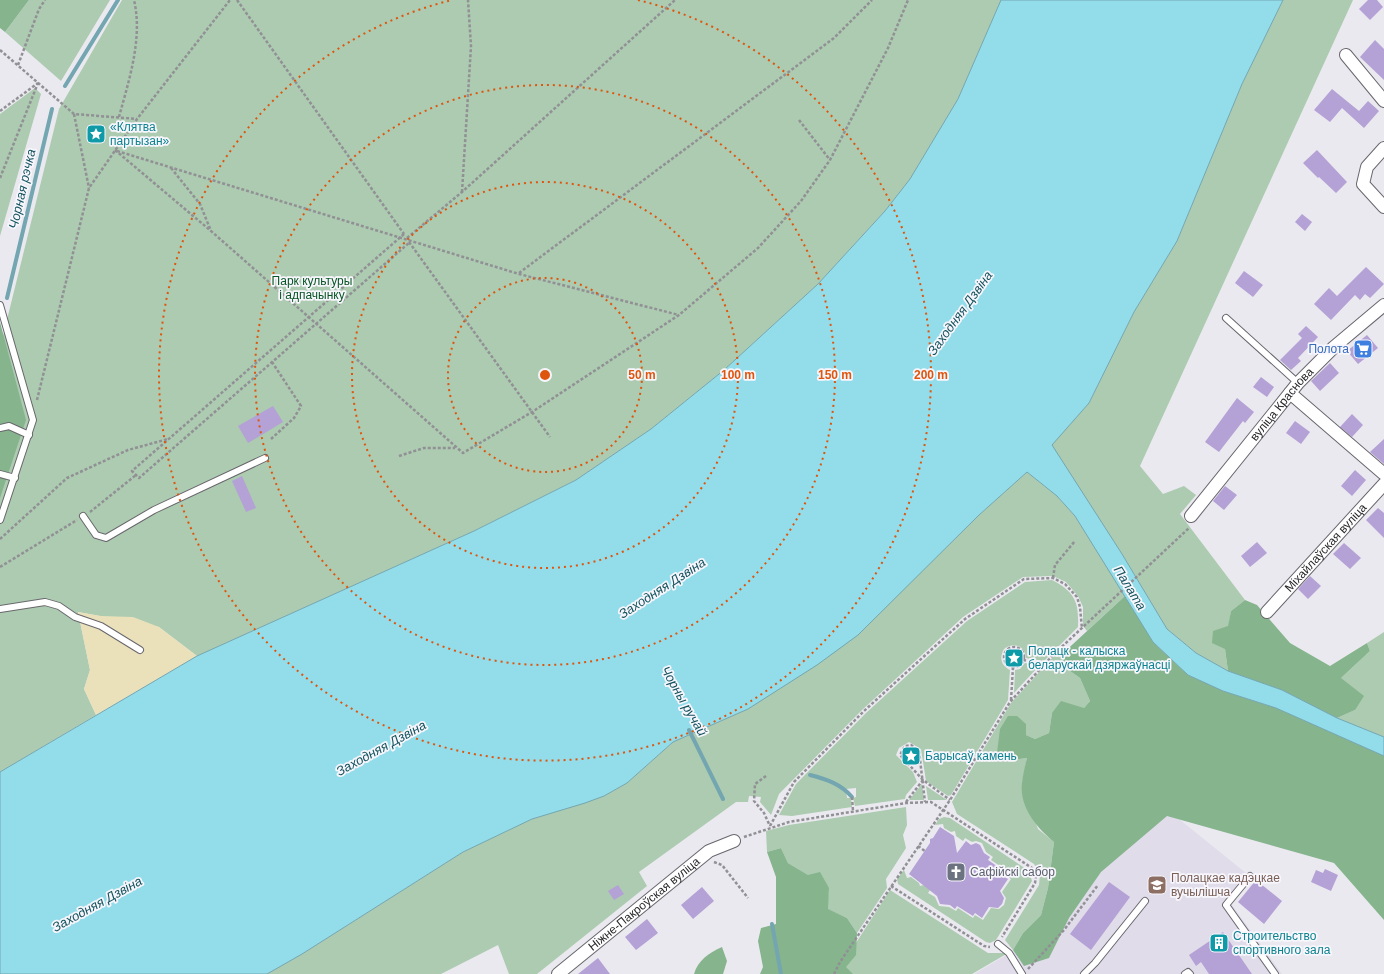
<svg xmlns="http://www.w3.org/2000/svg" width="1384" height="974" font-family="Helvetica,sans-serif">
<style>
.built{fill:#e0dcea}
.green{fill:#accbb0}
.forest{fill:#85b48d}
.sand{fill:#eae1bb}
.water{fill:#93ddea;stroke:#73a6b0}
.lines{fill:none;stroke-linecap:round;stroke-linejoin:round}
.stream{stroke:#73a6b0;stroke-width:4}
.building{fill:#b4a1d5}
.service-casing{stroke:#69676d;stroke-width:8}
.minor-casing{stroke:#69676d;stroke-width:14}
.path{stroke:#919095;stroke-width:2.5;stroke-dasharray:3 2;stroke-linecap:butt}
.service{stroke:#fff;stroke-width:6}
.minor{stroke:#fff;stroke-width:12}
.ring{fill:none;stroke:#de560e;stroke-width:2;stroke-dasharray:2 4}
.labels{text-anchor:middle;dominant-baseline:central;stroke-width:3.5;stroke-linejoin:round;paint-order:stroke}
.culture-label{font-size:12px;fill:#0d838f;stroke:#f8f6fd;text-anchor:start}
.park-label{font-size:12px;fill:#085524;stroke:#f8f6fd}
.shop-label{font-size:12px;fill:#366cbe;stroke:#f8f6fd;text-anchor:end}
.street-label{font-size:12px;fill:#28272a;stroke:#f8f6fd}
.worship-label{font-size:12px;fill:#5b616d;stroke:#f8f6fd;text-anchor:start}
.education-label{font-size:12px;fill:#785e54;stroke:#f8f6fd;text-anchor:start}
.water-label{font-size:13px;font-style:italic;fill:#13535d;stroke:#f8f6fd}
.centre{fill:#de560e;stroke:#f8f6fd;stroke-width:2}
.ring-label{font-size:12px;text-anchor:middle;font-weight:bold;fill:#de560e;stroke:#f8f6fd;stroke-width:3.5;stroke-linejoin:round;paint-order:stroke}
</style>
<rect width="100%" height="100%" fill="#ebe9f0"/>
<path class="built" d="M1148 794 1246 873 1227 898 1282 974H974L1039 936Z"/>
<g class="green">
<path d="M29 0H110L61 81 5 32Z"/>
<path d="M122 0H1001L958 99 910 179 885 211 818 284 724 370 651 429 576 480 474 531 197 656 159 627 78 612 90 670 84 689 96 715 0 772V348L59 109Z"/>
<path d="M1283 0H1353L1140 466 1163 494 1184 486 1196 495 1180 514 1245 600 1231 611 1225 649 1228 671 1196 653 1167 629 1122 554 1051 445 1089 403 1134 312 1177 241 1242 84Z"/>
<path d="M35 88 41 94 0 236V114Z"/>
<path d="M1027 472 1057 496 1075 516 1125 596 1087 631 1083 626V607L1078 596 1066 582 1053 576 1023 577 963 617 862 710 779 794 771 815 760 802 761 797 749 796 748 802H736L639 872 647 886 537 974H509L498 945 441 974H267L302 954 463 852 532 819 604 796 627 783 673 742 748 709 979 515Z"/>
<path d="M1052 580C1075 592 1079 602 1078 627L1044 661 1026 658C1025 645 1013 642 1004 649 999 658 1001 665 1010 670L1008 700 951 795 948 796 926 781 921 749 909 742 899 748 896 755 913 772 917 782 906 795 905 799 855 806 853 798 856 797V788L846 789 847 798H851L852 807 792 816 779 815 796 784 866 713 967 621 1025 582Z"/>
<path d="M1384 632V737L1337 718 1355 710 1341 678 1370 651 1367 643Z"/>
<path d="M1054 656H1060L1063 666 1080 678 1090 701 1084 708 1052 713 1049 733 1035 739 1026 735 1006 761 1027 758 1022 784 1038 829 1054 842 1048 888 1041 915 1023 933 1013 950 1005 940 1039 885 1040 874 1034 864 957 814 952 802 1011 703Z"/>
<path d="M1025 663 1039 666 1014 693 1015 670 1020 669Z"/>
<path d="M922 784 924 800H909Z"/>
<path d="M926 786 947 800H928Z"/>
<path d="M906 807 907 825 903 835 906 848 886 879 887 888 857 933 847 918 827 909 829 888 788 863 781 848 767 852 766 831 789 825Z"/>
<path d="M944 817 950 818 1029 871 1032 881 996 940 990 943 986 942 898 884 897 879 904 870 907 878 911 877 919 883 920 886 924 885 930 890 928 893 935 897 939 906 949 907 956 911 958 908 973 918 975 915 983 920 991 908 999 909 1004 905 1006 898 1002 892 1011 879 1004 874 1006 870 991 860 993 857 986 852 982 843 976 841 972 842 965 838 963 841 956 836 955 831 951 832 944 828 943 824 935 825 939 819Z"/>
<path d="M890 890 988 953H1008L972 974H836Z"/>
</g>
<g class="forest">
<path d="M0 0H29L5 32 0 28Z"/>
<path d="M0 322 26 420 0 498Z"/>
<path d="M1125 596 1153 642 1188 675 1223 691 1276 708 1384 756V920L1334 863 1167 816 1101 872 1069 918 1049 958 1024 966 1013 950 1023 933 1041 915 1048 888 1054 842C1037 828 1019 807 1022 783 1023 774 1025 766 1027 758L1006 761 997 753 1000 729 1008 716H1017L1026 724V735L1035 739 1049 733 1052 713 1061 701 1084 708 1090 701 1080 678 1063 666 1060 656Z"/>
<path d="M1245 600 1257 605 1290 643 1330 666 1367 643 1370 651 1341 678 1364 696 1355 710 1337 718 1282 690 1228 671 1225 649 1212 643 1213 631 1228 626 1231 611Z"/>
<path d="M781 848 788 863 808 875 820 872 829 888 828 909 847 918 857 933 856 955 846 967 853 974H760L763 967 758 941 761 928 776 924V877L767 852Z"/>
<path d="M722 947 727 961 723 974H694C698 960 709 953 722 947Z"/>
</g>
<path class="sand" d="M78 612 101 616 133 617 159 627 197 656 96 715 84 689 90 670Z"/>
<path class="water" d="M1001 0H1283L1242 84 1177 241 1134 312 1089 403 1052 445 1122 554 1167 629 1196 653 1228 671 1282 690 1337 718 1384 737V756L1276 708 1223 691 1188 675 1153 642 1075 516 1057 496 1027 472 979 515 858 635 817 665 748 709 673 742 627 783 604 796 585 803 532 819 463 852 302 954 267 974H0V772L197 656 474 531 576 480 651 429 724 370 818 284 885 211 910 179 958 99Z"/>
<g class="lines">
<g class="stream">
<path d="M65 86 118 0"/>
<path d="M7 298 52 109"/>
<path d="M689 730 723 799"/>
<path d="M810 775C826 779 841 784 852 797"/>
<path d="M772 924 781 974"/>
</g>
</g>
<g class="building">
<path d="M1368 0H1377L1383 7 1370 20 1359 9Z"/>
<path d="M1375 40 1384 49V80L1360 57Z"/>
<path d="M1332 89 1359 111 1368 101 1379 111 1364 128 1342 108 1330 122 1314 110Z"/>
<path d="M1317 150 1347 182 1336 193 1319 177 1318 178 1303 163Z"/>
<path d="M1302 214 1312 222 1305 231 1295 222Z"/>
<path d="M1366 267 1384 284 1370 298 1365 294 1360 300 1355 295 1331 320 1314 304 1329 288 1337 296Z"/>
<path d="M1244 271 1263 285 1253 297 1235 283Z"/>
<path d="M1306 326 1318 337 1298 358 1301 361 1291 370 1280 360 1302 338 1298 334Z"/>
<path d="M1367 335 1378 348 1358 364 1347 351Z"/>
<path d="M1330 363 1339 373 1320 391 1311 381Z"/>
<path d="M1261 377 1274 387 1267 397 1253 387Z"/>
<path d="M1237 398 1254 412 1245 423 1243 421 1219 452 1205 442Z"/>
<path d="M273 406 283 422 248 443 238 426Z"/>
<path d="M1352 414 1363 425 1352 437 1340 427Z"/>
<path d="M1295 421 1310 432 1301 444 1286 433Z"/>
<path d="M1384 439V464L1370 452Z"/>
<path d="M1355 470 1366 480 1352 496 1341 486Z"/>
<path d="M242 476 256 508 246 512 232 481Z"/>
<path d="M1225 486 1237 495 1224 510 1213 501Z"/>
<path d="M1378 508 1384 513V538L1366 520Z"/>
<path d="M1257 542 1267 553 1250 567 1241 556Z"/>
<path d="M1344 543 1361 558 1350 569 1333 554Z"/>
<path d="M1310 576 1321 586 1308 599 1298 589Z"/>
<path d="M940 827 954 836 957 853 966 841 971 845 976 843 980 845 984 853 990 857 988 860 1004 871 1001 875 1008 879 1000 891 1004 898 1002 904 998 908 989 907 982 918 975 913 973 916 957 906 955 909 950 905 940 904 937 896 909 874 930 843V839L933 838Z"/>
<path d="M1325 869 1338 875 1331 891 1311 882 1316 870 1323 873Z"/>
<path d="M1256 880 1282 901 1264 924 1238 902Z"/>
<path d="M1109 882 1130 897 1091 950 1070 934Z"/>
<path d="M618 885 624 894 614 900 608 891Z"/>
<path d="M702 887 714 901 693 919 681 905Z"/>
<path d="M647 919 658 933 636 950 625 937Z"/>
<path d="M1223 932 1252 974H1209L1201 962 1196 966 1189 955Z"/>
<path d="M598 958 610 974H578Z"/>
</g>
<g class="lines">
<g class="service-casing">
<g id="service">
<path d="M0 305 33 420 0 520"/>
<path d="M1226 318 1298 383"/>
<path d="M0 428 9 426 29 435"/>
<path d="M0 474 15 478"/>
<path d="M83 516 96 535 106 538 154 510 265 458"/>
<path d="M0 609 45 602 59 606 75 617 101 626 140 650"/>
<path d="M1250 876 1226 905 1275 974"/>
<path d="M998 944 1009 953 1022 974"/>
<path d="M1084 974 1095 963 1145 901"/>
<path d="M1185 974 1188 972 1190 974"/>
</g>
</g>
<g class="minor-casing">
<g id="minor">
<path d="M1346 55 1384 101"/>
<path d="M1384 148 1367 167 1363 184 1384 207"/>
<path d="M1290 393 1384 474"/>
<path id="s1" d="M1191 516 1298 383 1334 347 1384 305"/>
<path id="s2" d="M1267 612 1384 484"/>
<path id="s3" d="M558 974 709 851 734 841"/>
</g>
</g>
<g class="path">
<path d="M237 0 404 234"/>
<path d="M0 50 74 114 137 119"/>
<path d="M18 65 39 9 45 0"/>
<path d="M0 111 38 83"/>
<path d="M74 114 89 188"/>
<path d="M119 117C129 80 143 38 134 0"/>
<path d="M799 120 830 160"/>
<path d="M115 150 211 231 463 453 532 412 679 315 758 248 801 201 830 160 888 48 908 0"/>
<path d="M117 151 519 274 679 315"/>
<path d="M171 168 200 204 211 231"/>
<path d="M0 178 38 83"/>
<path d="M462 192 471 46 468 0"/>
<path d="M404 234 132 471 139 478 410 242"/>
<path d="M407 238 462 192 675 0"/>
<path d="M409 242 550 437"/>
<path d="M519 273 834 38 872 0"/>
<path d="M37 400 89 188 137 119 230 0"/>
<path d="M271 439 294 418 301 406 272 362"/>
<path d="M399 456 424 448H455"/>
<path d="M90 512 136 475"/>
<path d="M0 539 67 478 128 450 168 439"/>
<path d="M0 567 77 520"/>
<path d="M1053 578 1055 565 1075 541"/>
<circle cx="1014" cy="657" r="10"/>
<path d="M1023 660 1044 664"/>
<path d="M1011 700 1013 667"/>
<path d="M766 776 755 784 754 801 764 813 770 826"/>
<path d="M923 780 900 755 905 746 911 745 919 751 925 802"/>
<path d="M852 797 853 811"/>
<path d="M906 802 923 780 950 800"/>
<path d="M770 826 794 782 864 711 965 619 1024 579 1053 578 1065 584 1077 597 1080 607 1082 629"/>
<path d="M744 837 789 822 906 803 931 802 1032 868 1036 876 1035 883 1002 937"/>
<path d="M918 846 925 851"/>
<path d="M714 862 722 865 748 898"/>
<path d="M891 886 984 946 990 947"/>
<path d="M1028 969 1064 930 1098 885"/>
<path d="M834 974 840 962 950 800 1010 702 1053 655 1189 528"/>
</g>
<use href="#service" class="service"/>
<use href="#minor" class="minor"/>
</g>
<g class="ring">
<circle cx="545" cy="375" r="97"/>
<circle cx="545" cy="375" r="193"/>
<circle cx="545" cy="375" r="290"/>
<path d="M638 0A386 386 0 1 1 452 0"/>
</g>
<defs>
<g id="sight-square" transform="scale(1)"><rect x="-9" y="-9" width="18" height="18" rx="4" fill="#0f9aa8" stroke="#f8f6fd"/><path d="M0-6L1.8-2.2L6-1.7L2.9 1.2L3.7 5.4L0 3.3L-3.7 5.4L-2.9 1.2L-6-1.7L-1.8-2.2Z" fill="#fff"/></g>
<g id="supermarket-square" transform="scale(1)"><rect x="-9" y="-9" width="18" height="18" rx="4" fill="#3f7fe0" stroke="#f8f6fd"/><path d="M-6-5.5h2.5l.6 2H6L4.5 2H-2.5L-4.4-4H-6ZM-1.5 3.2a1.3 1.3 0 1 0 .1 0ZM3 3.2a1.3 1.3 0 1 0 .1 0Z" fill="#fff"/></g>
<g id="church-square" transform="scale(1)"><rect x="-9" y="-9" width="18" height="18" rx="4" fill="#6b7280" stroke="#f8f6fd"/><path d="M-1.2-6h2.4v3.5h3.3v2.4h-3.3V6h-2.4V-.1h-3.3v-2.4h3.3Z" fill="#fff"/></g>
<g id="university-square" transform="scale(1)"><rect x="-9" y="-9" width="18" height="18" rx="4" fill="#8d6e63" stroke="#f8f6fd"/><path d="M0-5L7-2L0 1L-7-2ZM-4 1L0 2.5L4 1V4Q0 6-4 4Z" fill="#fff"/></g>
<g id="building-square" transform="scale(1)"><rect x="-9" y="-9" width="18" height="18" rx="4" fill="#0f9aa8" stroke="#f8f6fd"/><path d="M-4-6H4V6H1V3H-1V6H-4ZM-2.5-4.3h1.7v1.8h-1.7ZM.8-4.3h1.7v1.8H.8ZM-2.5-1h1.7V.8h-1.7ZM.8-1h1.7V.8H.8Z" fill="#fff"/></g>
</defs>
<g fill-rule="evenodd">
<use href="#sight-square" x="96" y="134"/>
<use href="#supermarket-square" x="1363" y="349"/>
<use href="#sight-square" x="1014" y="658"/>
<use href="#sight-square" x="911" y="756"/>
<use href="#church-square" x="956" y="872"/>
<use href="#university-square" x="1157" y="885"/>
<use href="#building-square" x="1219" y="943"/>
</g>
<g class="labels">
<g class="culture-label">
<text x="110" y="127">«Клятва<tspan x="110" dy="14">партызан»</tspan></text>
<text x="1028" y="651">Полацк - калыска<tspan x="1028" dy="14">беларускай дзяржаўнасці</tspan></text>
<text x="925" y="756">Барысаў камень</text>
<text x="1233" y="936">Строительство<tspan x="1233" dy="14">спортивного зала</tspan></text>
</g>
<g class="park-label">
<text x="312" y="281">Парк культуры<tspan x="312" dy="14">і адпачынку</tspan></text>
</g>
<g class="shop-label">
<text x="1349" y="349">Полота</text>
</g>
<g class="street-label">
<text stroke="none"><textPath href="#s1" startOffset="144">вуліца Краснова</textPath></text>
<text stroke="none"><textPath href="#s2" startOffset="87">Міхайлаўская вуліца</textPath></text>
<text stroke="none"><textPath href="#s3" startOffset="111">Ніжне-Пакроўская вуліца</textPath></text>
</g>
<g class="worship-label">
<text x="970" y="872">Сафійскі сабор</text>
</g>
<g class="education-label">
<text x="1171" y="878">Полацкае кадэцкае<tspan x="1171" dy="14">вучылішча</tspan></text>
</g>
<g class="water-label">
<text transform="translate(22 189) rotate(-77)">Чорная рэчка</text>
<text transform="translate(960 313) rotate(-54)">Заходняя Дзвіна</text>
<text transform="translate(662 588) rotate(-33)">Заходняя Дзвіна</text>
<text transform="translate(1130 588) rotate(58)">Палата</text>
<text transform="translate(684 701) rotate(60)">Чорны ручай</text>
<text transform="translate(381 748) rotate(-29)">Заходняя Дзвіна</text>
<text transform="translate(97 904) rotate(-29)">Заходняя Дзвіна</text>
</g>
</g>
<circle cx="545" cy="375" r="6" class="centre"/>
<g class="ring-label">
<text x="642" y="379">50 m</text>
<text x="738" y="379">100 m</text>
<text x="835" y="379">150 m</text>
<text x="931" y="379">200 m</text>
</g>
</svg>
